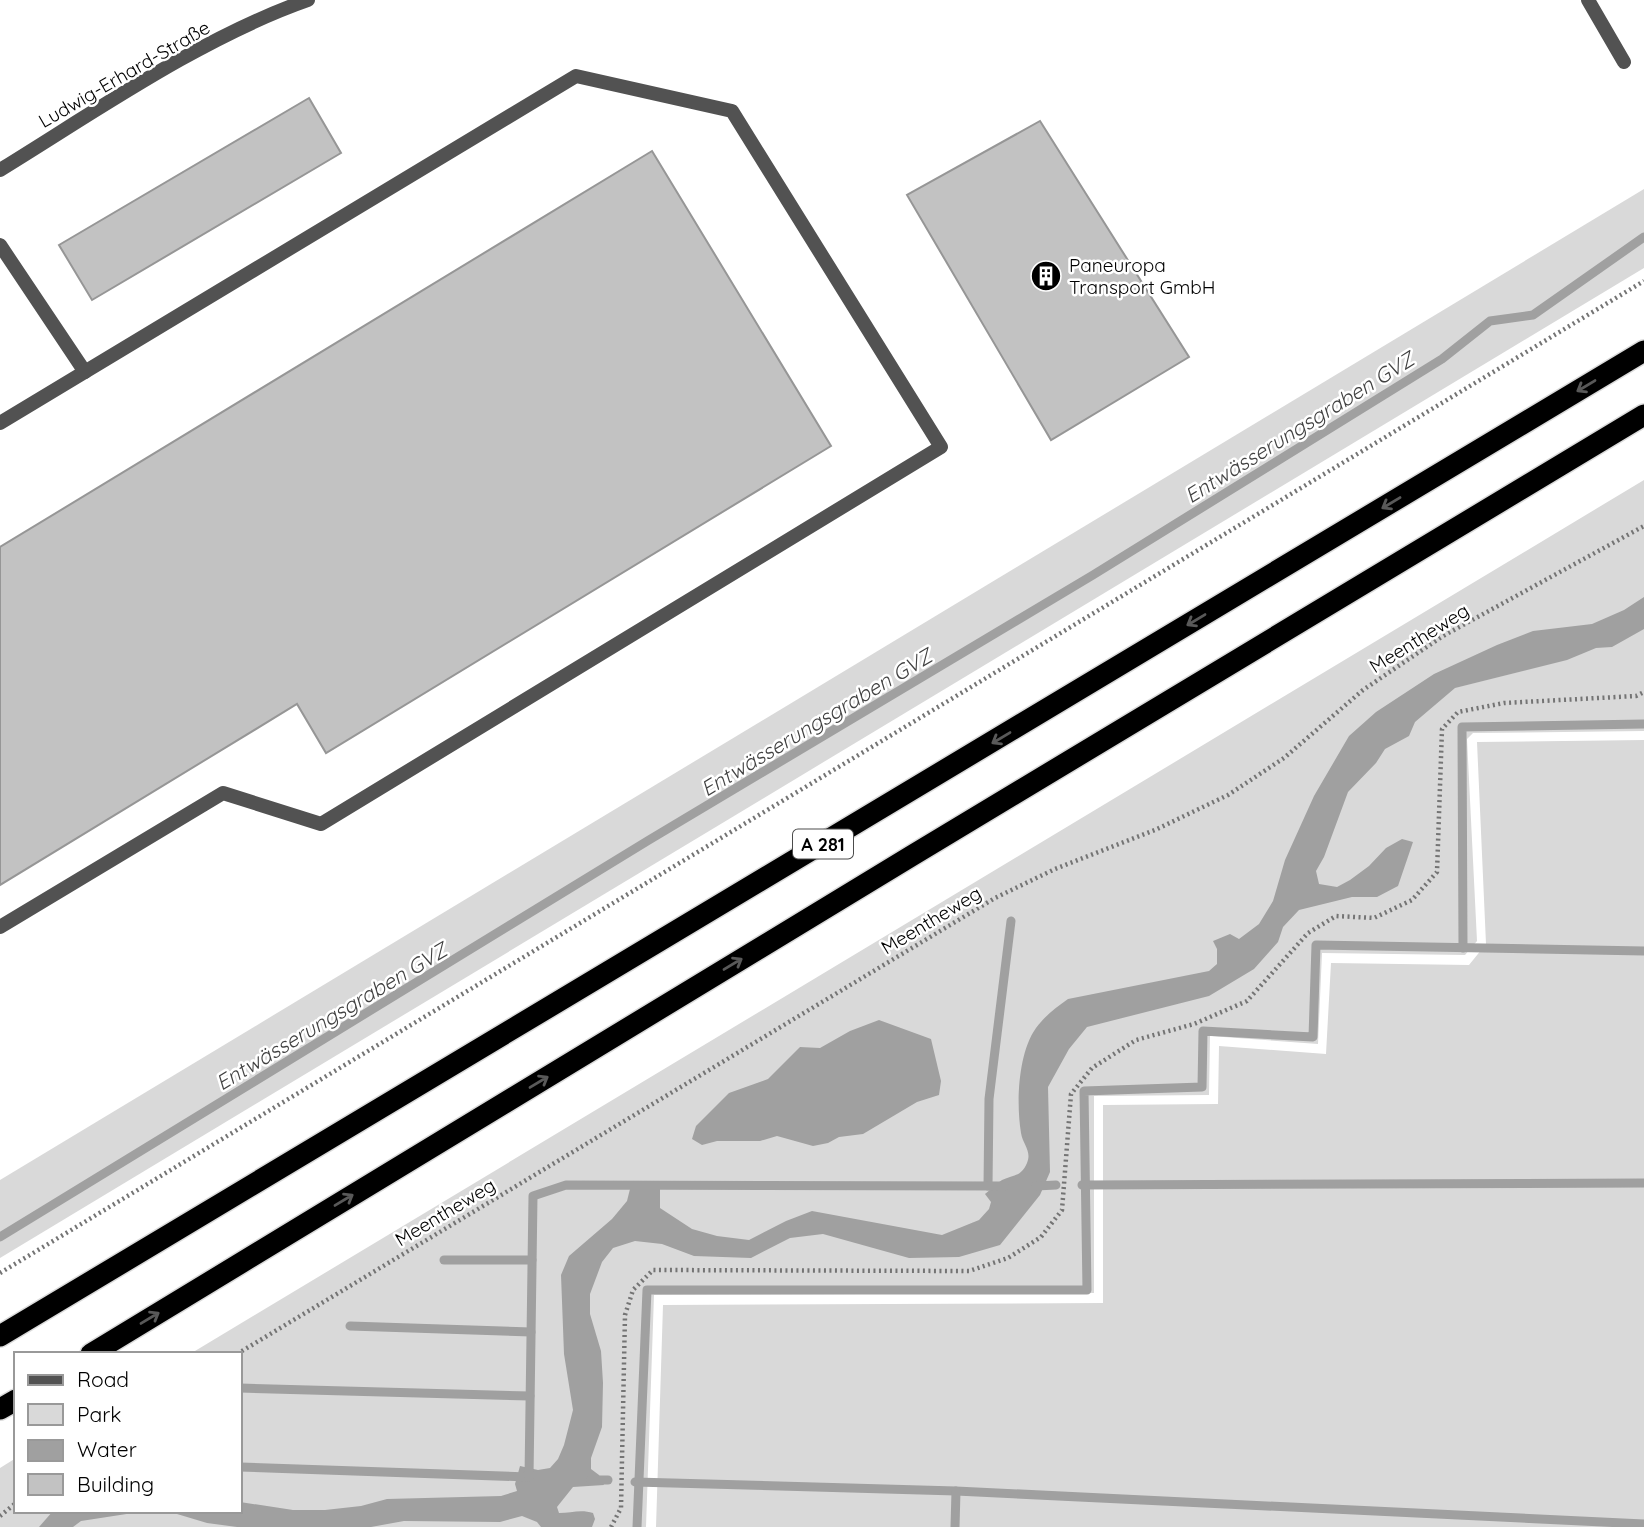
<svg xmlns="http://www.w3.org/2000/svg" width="1644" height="1527" font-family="Quicksand,sans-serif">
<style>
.green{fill:#d9d9d9}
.water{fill:#a0a0a0}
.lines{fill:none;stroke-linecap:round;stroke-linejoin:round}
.stream{stroke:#a0a0a0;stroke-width:9}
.building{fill:#c2c2c2;stroke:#969696;stroke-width:2}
.highway-casing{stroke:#dbdbdb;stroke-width:24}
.path{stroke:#747474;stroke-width:4.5;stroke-dasharray:2 3.5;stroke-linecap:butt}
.lane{stroke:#525252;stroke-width:14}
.street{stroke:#525252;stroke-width:14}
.highway{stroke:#000;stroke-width:21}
.oneway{stroke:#595959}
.labels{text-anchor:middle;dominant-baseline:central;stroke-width:5;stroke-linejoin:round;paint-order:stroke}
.shield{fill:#fff;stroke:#4c4c4c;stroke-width:2}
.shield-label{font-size:18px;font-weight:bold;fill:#000}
.street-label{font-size:19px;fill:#000;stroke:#fff}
.poi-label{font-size:19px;fill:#000;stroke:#fff;text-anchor:start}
.water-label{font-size:21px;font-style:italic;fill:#414141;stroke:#fff}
</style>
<rect width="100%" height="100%" fill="#fff"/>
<g class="green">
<path d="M1644 189V268L0 1258V1180Z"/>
<path d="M1644 480V731L1473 733 1467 739 1477 941 1465 955 1322 953 1318 1044 1210 1036 1209 1095 1094 1096V1293L654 1295 646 1527H0V1468L16 1458V1511H240V1354H190Z"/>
<path d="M1644 740V1527H656L663 1305 1103 1303V1105L1218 1104 1219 1046 1326 1054 1331 963 1469 965 1486 944 1477 742Z"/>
</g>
<g class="water">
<path d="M1644 597V629L1612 647 1596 648 1567 660 1455 688 1415 722 1409 736 1385 749 1376 763 1348 792 1324 857 1316 871 1319 884 1337 887 1350 880 1369 866 1386 848 1402 839 1413 842 1398 886 1377 897H1352L1299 910 1283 927 1278 942 1254 969 1209 996 1087 1027 1069 1049 1048 1087 1050 1172 1040 1195 1000 1245 959 1257 909 1258 823 1234 790 1238 751 1258 694 1256 662 1244 635 1241 613 1248 602 1262 590 1294V1314L601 1351 603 1383 602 1427 591 1458V1469L599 1475 604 1485 573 1487 557 1507 559 1513C571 1513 581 1509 593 1513L595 1519 592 1527H541L537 1522 522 1516 500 1522 404 1521 371 1527H237L207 1523 167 1511H240V1502L293 1510H325L361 1506 387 1499 501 1496 517 1491 515 1484 520 1466 538 1470 550 1468 558 1459 564 1445 573 1410 564 1354 561 1275 569 1256 612 1219 627 1201 632 1181 660 1183V1208L692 1229 717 1236 749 1240 786 1221 812 1211 942 1235 979 1220 989 1209 991 1202 985 1194C990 1190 996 1184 1002 1180 1013 1175 1021 1177 1027 1163 1032 1151 1023 1145 1021 1133 1016 1103 1018 1053 1036 1028 1045 1016 1055 1008 1068 999L1209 971 1217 964V949L1213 941 1230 934 1239 939 1259 924 1273 901 1285 860 1314 796 1349 736 1376 712 1434 674 1497 645 1533 631 1592 624 1624 610Z"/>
<path d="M879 1020 931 1039 941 1081 939 1095 917 1102 863 1134 839 1137 828 1143 813 1146 777 1136 760 1141H717L702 1145 692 1139 696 1126 729 1093 768 1079 800 1047 820 1048 850 1031Z"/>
<path d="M53 1511H146L81 1521 73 1527H39Z"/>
</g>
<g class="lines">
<g class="stream">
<path d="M1463 948 1462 727 1644 724"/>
<path d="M1082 1185 1644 1183"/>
<path d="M988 1186 989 1099 1011 921"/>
<path d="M1036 1186 1056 1185"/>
<path d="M0 1237 649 840 1093 575 1442 359 1490 321 1533 315 1644 237"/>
<path d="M444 1260H532"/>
<path d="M350 1326 531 1332"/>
<path d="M240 1388 530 1396"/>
<path d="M240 1467 528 1477"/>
<path d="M529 1477 533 1196 566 1185 1004 1186"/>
<path d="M591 1480H608"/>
<path d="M635 1482 956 1491 1644 1524"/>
<path d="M637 1527 647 1290H1087L1084 1091 1202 1087 1203 1031 1313 1037 1316 945 1644 951"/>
<path d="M955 1527 956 1491"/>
</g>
</g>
<g class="building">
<path d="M309 98 341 153 92 300 59 245Z"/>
<path d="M1040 121 1189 357 1051 440 907 195Z"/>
<path d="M652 151 831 446 326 753 297 704 0 885V547Z"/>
</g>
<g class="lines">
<g class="highway-casing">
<g id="highway">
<path d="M0 1336 1644 351"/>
<path d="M91 1354 913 855 1644 415"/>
<path d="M0 1409 16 1400"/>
</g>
</g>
<g class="path">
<path d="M0 1273 1644 281"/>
<path d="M237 1354 995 898 1055 869 1155 830 1228 795 1284 758 1363 690 1443 636 1644 526"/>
<path d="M0 1516 16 1503"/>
<path d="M611 1527 621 1508 625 1315 633 1290 653 1270 969 1271 1008 1258 1041 1237 1062 1210 1071 1094 1092 1068 1136 1040 1194 1024 1247 1001 1308 933 1336 916 1374 918 1412 900 1437 872 1442 729 1458 712 1504 703 1636 696 1644 692"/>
</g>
<g class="lane">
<path d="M1588 0 1624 62"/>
<path d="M0 245 85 372"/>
<path d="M0 423 576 76 732 111 941 447 321 824 223 793 0 927"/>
</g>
<path class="street" d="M0 170C96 111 202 37 308 0"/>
<use href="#highway" class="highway"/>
</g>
<defs><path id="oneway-shaft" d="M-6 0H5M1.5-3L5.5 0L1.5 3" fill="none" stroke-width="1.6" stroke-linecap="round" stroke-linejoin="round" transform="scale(1.75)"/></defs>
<g class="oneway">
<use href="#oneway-shaft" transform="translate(1586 386) rotate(149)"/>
<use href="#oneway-shaft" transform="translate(1391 503) rotate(149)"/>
<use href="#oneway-shaft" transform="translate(1196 620) rotate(149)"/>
<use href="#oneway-shaft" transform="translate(1001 738) rotate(149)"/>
<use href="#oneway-shaft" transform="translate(733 964) rotate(-31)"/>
<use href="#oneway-shaft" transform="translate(539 1082) rotate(-31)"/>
<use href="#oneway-shaft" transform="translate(344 1200) rotate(-31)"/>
<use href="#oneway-shaft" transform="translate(150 1318) rotate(-31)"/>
</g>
<defs>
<g id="building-disc" transform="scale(1.575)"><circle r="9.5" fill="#000" stroke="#fff"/><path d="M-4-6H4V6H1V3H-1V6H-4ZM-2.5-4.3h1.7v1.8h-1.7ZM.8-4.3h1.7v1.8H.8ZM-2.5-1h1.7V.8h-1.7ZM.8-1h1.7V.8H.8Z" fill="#fff"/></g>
</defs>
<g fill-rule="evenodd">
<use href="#building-disc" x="1046" y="276"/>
</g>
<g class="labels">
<rect class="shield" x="793" y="829.5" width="60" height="29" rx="5"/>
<g class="shield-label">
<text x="823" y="844">A 281</text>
</g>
<g class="street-label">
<text transform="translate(124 74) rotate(-30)">Ludwig-Erhard-Straße</text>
<text transform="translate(1419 638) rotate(-32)">Meentheweg</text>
<text transform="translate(931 920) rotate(-31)">Meentheweg</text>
<text transform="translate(445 1212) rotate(-31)">Meentheweg</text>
</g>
<g class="poi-label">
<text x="1069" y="265">Paneuropa<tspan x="1069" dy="22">Transport GmbH</tspan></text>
</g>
<g class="water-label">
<text transform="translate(1299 427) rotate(-32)">Entwässerungsgraben GVZ</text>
<text transform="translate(816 722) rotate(-31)">Entwässerungsgraben GVZ</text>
<text transform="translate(331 1016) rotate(-31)">Entwässerungsgraben GVZ</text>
</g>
</g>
<rect x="14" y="1352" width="228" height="161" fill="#ffffff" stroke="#999999" stroke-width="2"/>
<rect x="28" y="1375" width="35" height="10" fill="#525252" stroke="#999999" stroke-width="2"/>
<text x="77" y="1387" font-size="21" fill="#000000">Road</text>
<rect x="28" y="1404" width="35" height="21" fill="#d9d9d9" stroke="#999999" stroke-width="2"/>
<text x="77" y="1422" font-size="21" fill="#000000">Park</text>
<rect x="28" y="1440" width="35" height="21" fill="#a0a0a0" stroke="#999999" stroke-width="2"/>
<text x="77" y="1457" font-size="21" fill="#000000">Water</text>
<rect x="28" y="1474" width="35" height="21" fill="#c2c2c2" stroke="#999999" stroke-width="2"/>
<text x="77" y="1492" font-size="21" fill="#000000">Building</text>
</svg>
